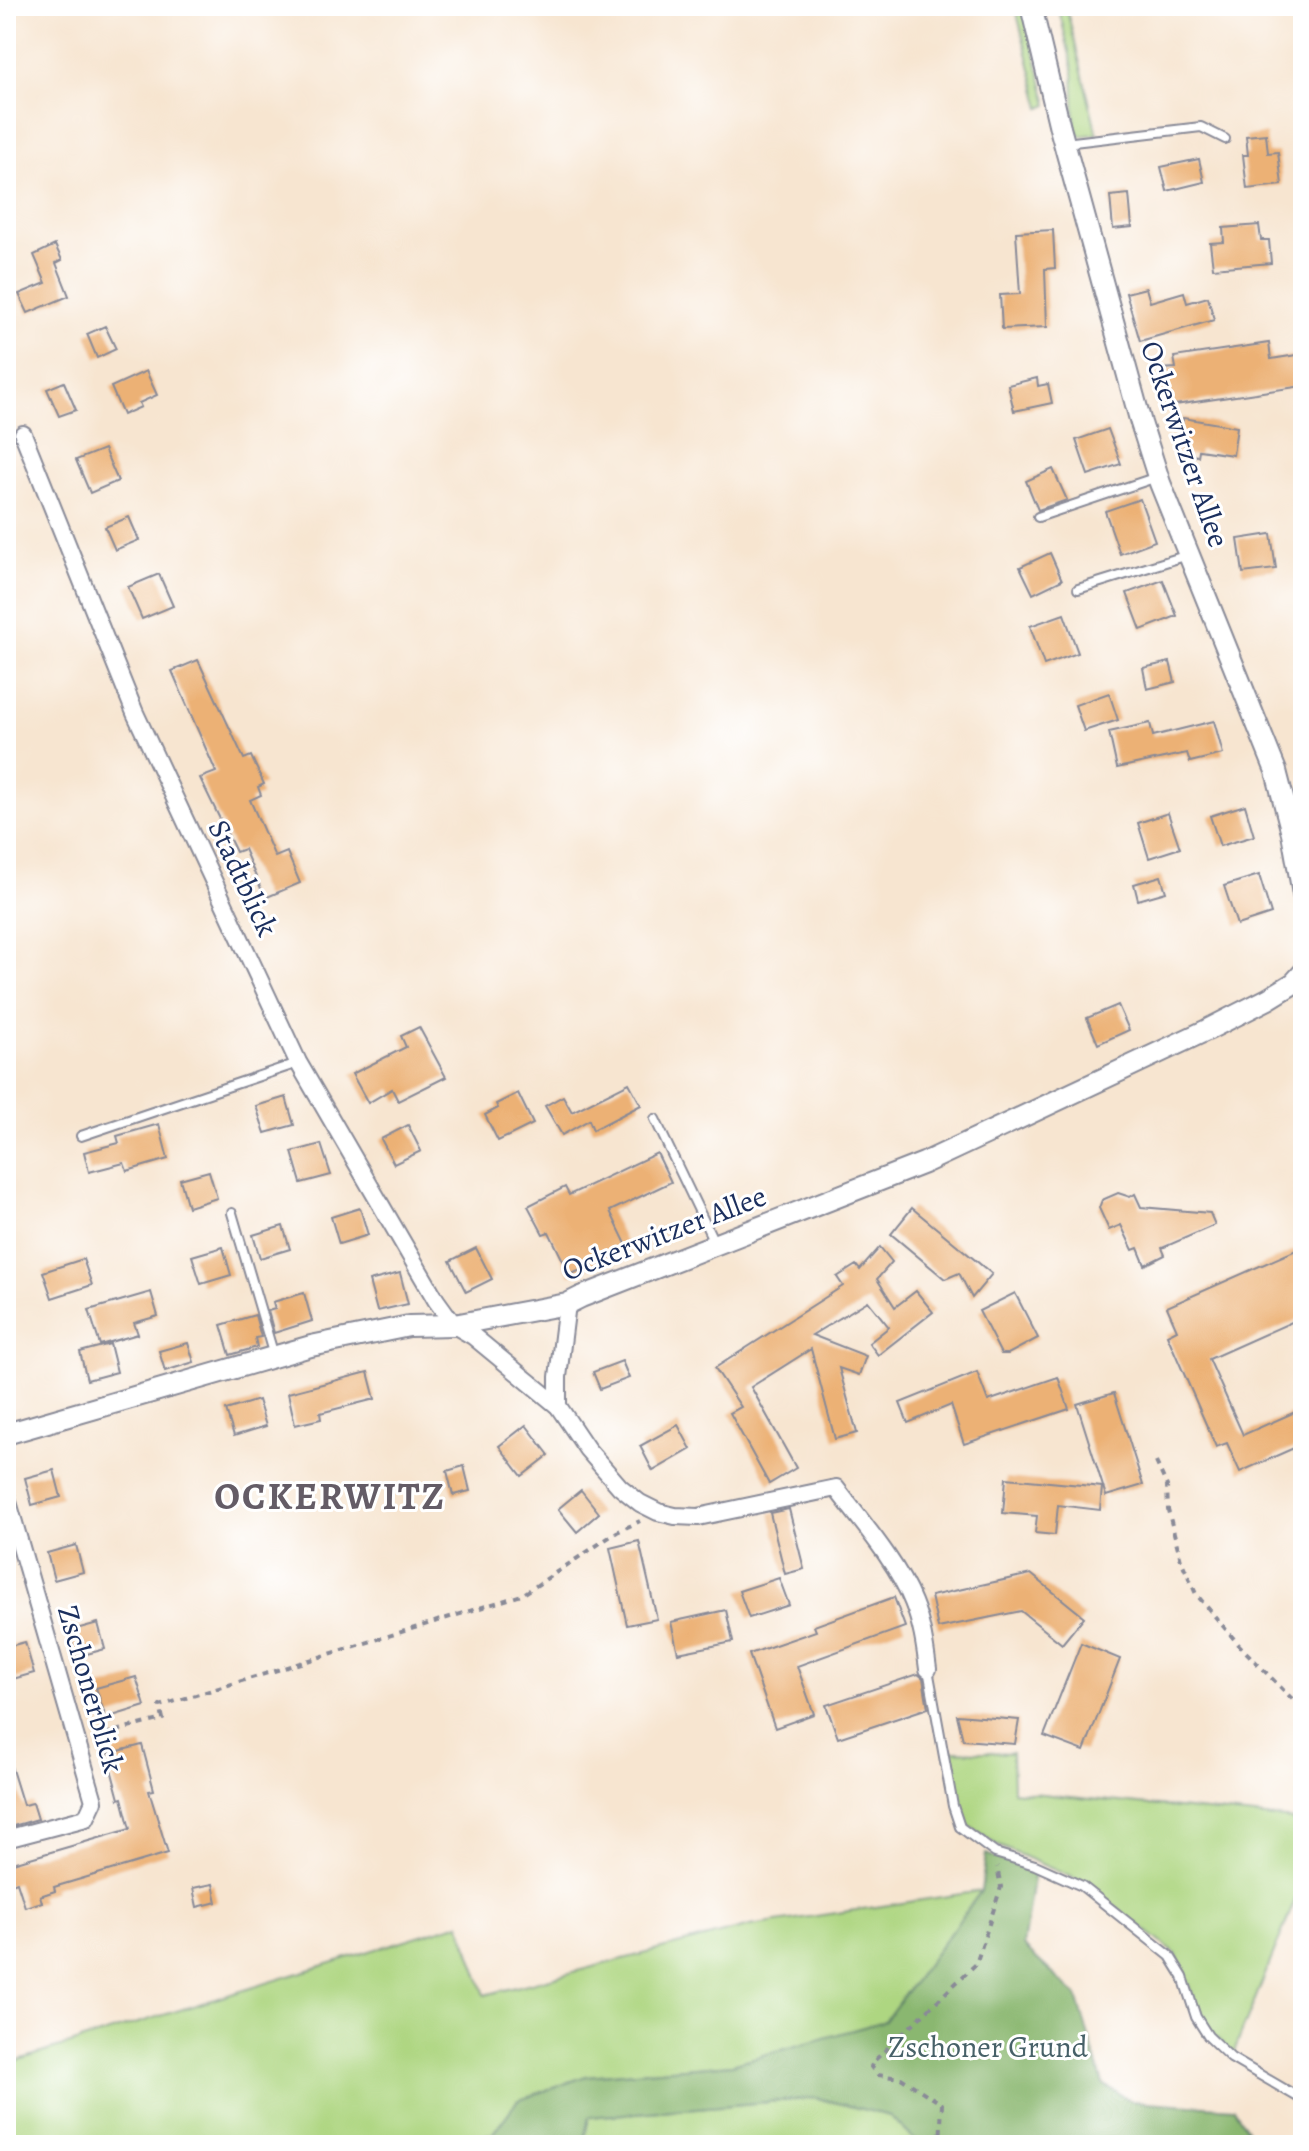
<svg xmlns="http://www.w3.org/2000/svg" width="1309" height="2151" font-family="Alegreya,serif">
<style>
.green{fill:#aed681;stroke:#648270;stroke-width:2}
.forest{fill:#8ab76f;stroke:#527366;stroke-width:2}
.building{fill:#ecb175}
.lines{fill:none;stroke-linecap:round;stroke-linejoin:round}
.service-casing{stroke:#898a97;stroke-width:12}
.minor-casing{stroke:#898a97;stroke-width:20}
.tertiary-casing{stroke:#898a97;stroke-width:24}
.path{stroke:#898a97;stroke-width:4;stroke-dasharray:6 6;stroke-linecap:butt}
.service{stroke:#fff;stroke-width:8}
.minor{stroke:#fff;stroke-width:16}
.tertiary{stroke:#fff;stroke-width:20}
.labels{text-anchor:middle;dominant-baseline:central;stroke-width:6;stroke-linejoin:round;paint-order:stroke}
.street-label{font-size:30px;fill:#1b2f5e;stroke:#fff}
.park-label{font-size:30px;fill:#476168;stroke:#fff}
.district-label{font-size:38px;font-weight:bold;letter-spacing:2px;fill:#645c66;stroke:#fff}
</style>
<rect width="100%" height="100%" fill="#fff"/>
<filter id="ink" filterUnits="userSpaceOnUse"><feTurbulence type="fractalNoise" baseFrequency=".0125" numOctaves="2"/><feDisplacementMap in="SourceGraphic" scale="16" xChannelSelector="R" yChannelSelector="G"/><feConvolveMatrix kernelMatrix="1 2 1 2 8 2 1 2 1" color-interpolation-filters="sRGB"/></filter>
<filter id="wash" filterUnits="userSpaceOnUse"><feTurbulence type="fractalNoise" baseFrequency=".006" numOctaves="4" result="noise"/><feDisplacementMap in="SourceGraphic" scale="32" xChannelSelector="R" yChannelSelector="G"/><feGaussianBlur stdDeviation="1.8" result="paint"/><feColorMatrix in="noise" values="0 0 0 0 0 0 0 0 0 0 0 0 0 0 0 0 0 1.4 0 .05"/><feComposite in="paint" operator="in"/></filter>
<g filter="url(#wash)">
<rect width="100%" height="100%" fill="#f7e5d0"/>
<g class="green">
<path d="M1015 6H1023L1048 105 1041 108Z"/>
<path d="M1058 6H1066L1097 134 1080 136 1075 127 1073 68Z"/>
<path d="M950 1751 1012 1753 1013 1791 1294 1820 1303 1881 1233 2054 1213 2034 1201 2016 1176 1954 1083 1882 997 1845 965 1823Z"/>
<path d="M981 1891 885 2021 732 2064 586 2076 517 2101 494 2133 442 2145H6V2064L460 1923 485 1995 750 1926Z"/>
<path d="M817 2098 890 2116 916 2141 914 2145H583L589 2117Z"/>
</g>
<path class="forest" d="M986 1854 1034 1872 1023 1946 1077 1996 1103 2084 1132 2101 1234 2108 1257 2145H914L916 2141 890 2116 817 2098 589 2117 583 2145H496L494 2133 517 2101 586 2076 732 2064 885 2021 981 1891Z"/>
<g id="blocks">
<g class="building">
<path d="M1266 134 1268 153 1278 152 1282 185 1247 189 1243 155H1248L1246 136Z"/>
<path d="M1199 159 1204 182 1167 191 1161 167Z"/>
<path d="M1129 194 1132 227 1113 229 1110 196Z"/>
<path d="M1259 225 1261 240H1269L1271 263 1213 268 1210 243 1224 242 1223 228Z"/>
<path d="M1053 230 1055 268 1045 269 1047 327 1002 329 1000 295 1020 294 1016 232Z"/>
<path d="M55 245 62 260 56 263 69 296 28 313 19 294 46 283 34 255Z"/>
<path d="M1146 288 1150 302 1184 292 1187 303 1208 297 1214 320 1140 341 1126 293Z"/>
<path d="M105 326 116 349 97 358 87 334Z"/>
<path d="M1269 343 1271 359 1303 354V386L1161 407 1158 384 1163 383 1161 369 1176 368 1174 357Z"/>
<path d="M146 371 157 395 139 403 141 407 123 415 111 387Z"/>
<path d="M1037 378 1038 386 1048 384 1052 403 1014 411 1008 385Z"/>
<path d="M64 382 76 410 59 416 47 389Z"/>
<path d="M1183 418 1237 427 1233 455 1199 450 1198 456 1178 453Z"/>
<path d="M1108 429 1121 464 1088 475 1076 440Z"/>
<path d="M104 449 118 481 90 493 76 460Z"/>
<path d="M1053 469 1067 500 1038 510 1026 481Z"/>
<path d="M1140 499 1155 541 1120 554 1105 511Z"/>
<path d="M129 517 139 540 115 550 105 527Z"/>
<path d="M1271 534 1276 569 1243 573 1238 539Z"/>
<path d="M1050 553 1062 580 1033 594 1020 567Z"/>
<path d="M159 574 173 606 142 619 128 587Z"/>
<path d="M1163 580 1177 616 1141 630 1127 593Z"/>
<path d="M1064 614 1078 653 1044 665 1030 626Z"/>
<path d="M198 660 244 759 251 756 264 784 258 787 261 795 250 800 275 857 287 852 300 883 265 898 244 849 236 852 200 778 216 772 172 671Z"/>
<path d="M1170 662 1175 682 1147 689 1143 668Z"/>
<path d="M1109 693 1118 720 1084 731 1075 705Z"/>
<path d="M1214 721 1223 754 1190 762 1187 753 1117 768 1109 732 1150 723 1153 736Z"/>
<path d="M1245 805 1254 836 1220 846 1210 816Z"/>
<path d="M1168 813 1180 848 1149 858 1138 823Z"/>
<path d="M1259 875 1271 914 1237 925 1224 886Z"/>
<path d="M1161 876 1166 892 1138 900 1134 884Z"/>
<path d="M1118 1005 1129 1030 1098 1044 1087 1018Z"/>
<path d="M419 1027 446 1077 398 1101 392 1089 368 1103 352 1074 406 1047 401 1036Z"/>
<path d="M629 1083 641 1105 593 1130 589 1120 562 1135 545 1106 563 1096 572 1112Z"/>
<path d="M518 1093 533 1124 498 1141 485 1115 498 1108 496 1104Z"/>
<path d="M286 1097 294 1125 265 1133 256 1106Z"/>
<path d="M159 1124 168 1159 127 1171 124 1163 89 1172 84 1152 119 1143 117 1136Z"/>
<path d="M408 1125 421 1151 394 1164 381 1139Z"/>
<path d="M321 1144 331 1175 301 1183 292 1152Z"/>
<path d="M657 1153 671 1182 610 1211 628 1248 570 1275 549 1232 543 1234 528 1206 565 1187 569 1195Z"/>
<path d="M209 1171 217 1198 188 1207 180 1179Z"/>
<path d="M1118 1193 1130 1197 1135 1194 1141 1207 1210 1213 1215 1225 1162 1248 1165 1255 1145 1265 1138 1248 1133 1250 1121 1225 1109 1230 1099 1208 1102 1200Z"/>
<path d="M360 1208 368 1235 339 1244 331 1217Z"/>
<path d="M912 1208 992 1274 972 1298 959 1273 945 1279 891 1234Z"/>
<path d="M283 1226 290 1249 260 1258 253 1235Z"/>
<path d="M223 1247 231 1275 201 1284 192 1256Z"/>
<path d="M880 1247 892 1262 877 1279 895 1307 916 1291 933 1312 878 1355 869 1343 889 1327 868 1301 812 1335 866 1356 859 1375 839 1368 857 1433 835 1439 811 1349 751 1387 796 1468 769 1484 730 1413 741 1407 715 1368 843 1286 837 1277 856 1265 860 1270Z"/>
<path d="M1303 1247V1317L1209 1359 1243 1435 1295 1412 1303 1430V1444L1240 1472 1227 1443 1216 1447 1167 1335 1177 1330 1167 1307Z"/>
<path d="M476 1248 492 1279 466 1292 450 1261Z"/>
<path d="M83 1259 92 1285 52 1298 43 1272Z"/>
<path d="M400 1273 408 1304 377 1311 369 1281Z"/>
<path d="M151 1292 158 1316 134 1323 138 1334 100 1345 89 1310Z"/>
<path d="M304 1293 312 1321 274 1333 268 1311 275 1309 273 1302Z"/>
<path d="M1015 1293 1038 1338 1008 1354H1001L979 1311Z"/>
<path d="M255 1315 261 1337 255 1338 257 1347 230 1355 221 1325Z"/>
<path d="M188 1343 194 1362 165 1371 159 1351Z"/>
<path d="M110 1344 117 1372 87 1380 80 1352Z"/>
<path d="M622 1361 629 1378 600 1389 593 1372Z"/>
<path d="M368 1372 375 1399 320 1413 321 1419 295 1425 288 1393Z"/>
<path d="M977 1372 988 1401 1058 1377 1069 1409 964 1444 951 1405 908 1423 900 1403Z"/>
<path d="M1114 1393 1143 1485 1106 1496 1077 1404Z"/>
<path d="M258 1400 266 1426 234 1436 226 1410Z"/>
<path d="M526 1425 549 1455 522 1476 499 1446Z"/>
<path d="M678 1425 691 1449 653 1471 640 1446Z"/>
<path d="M464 1466 470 1491 453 1495 447 1471Z"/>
<path d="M54 1470 61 1497 32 1505 25 1478Z"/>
<path d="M1006 1478 1102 1487 1100 1510 1058 1505 1055 1535 1035 1533 1037 1516 1003 1513Z"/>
<path d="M581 1490 599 1513 577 1532 558 1509Z"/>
<path d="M789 1509 804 1569 785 1574 770 1513Z"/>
<path d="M639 1541 657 1619 627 1625 610 1548Z"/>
<path d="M76 1545 83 1572 54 1580 47 1553Z"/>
<path d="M1031 1574 1084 1617 1062 1644 1021 1611 938 1628 931 1596Z"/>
<path d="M779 1578 789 1605 749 1618 739 1591Z"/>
<path d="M894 1597 905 1627 797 1666 814 1714 775 1728 749 1654 816 1631 814 1626Z"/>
<path d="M726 1610 733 1642 678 1653 671 1622Z"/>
<path d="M98 1623 105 1649 76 1657 69 1631Z"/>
<path d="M25 1642 34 1673 6 1681V1647Z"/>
<path d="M1081 1643 1120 1659 1084 1751 1044 1736Z"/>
<path d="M918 1674 923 1678 928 1708 838 1738 826 1705Z"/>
<path d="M136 1677 145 1706 106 1718 96 1688Z"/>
<path d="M957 1715 1019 1720 1015 1744 963 1740Z"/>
<path d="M142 1745 154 1790 149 1791 168 1853 54 1887 55 1891 40 1896 42 1902 25 1907 17 1882 6 1886V1865L130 1829 122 1798 119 1799 107 1754Z"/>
<path d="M6 1763H10L23 1805 33 1803 38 1819 6 1828Z"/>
<path d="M213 1884 217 1902 197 1907 193 1888Z"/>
</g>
</g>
</g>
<g filter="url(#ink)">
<use href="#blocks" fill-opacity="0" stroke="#898a97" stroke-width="2"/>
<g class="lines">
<g class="service-casing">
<g id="service">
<path d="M1065 143 1201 127 1225 139"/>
<path d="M1038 517 1157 477"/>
<path d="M1078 589 1188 555"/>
<path d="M655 1119 715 1244"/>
<path d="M81 1136 298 1063"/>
<path d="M232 1213 274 1356"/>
<path d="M928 1669 953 1806 960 1827 995 1853 1035 1865 1082 1886 1170 1956 1183 1977 1196 2017 1208 2036 1231 2058 1303 2100"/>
</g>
</g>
<g class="minor-casing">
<g id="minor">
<path d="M23 434 135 713 298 1062 436 1300 454 1325 473 1336 558 1406 587 1449 620 1487 640 1503 658 1512 675 1516 698 1517 836 1488C861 1521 898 1564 913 1602 922 1624 925 1646 928 1669"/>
<path d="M558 1406V1377L567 1304"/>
<path d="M6 1495 94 1801 86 1818 6 1839"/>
</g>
</g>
<g class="tertiary-casing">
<g id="tertiary">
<path d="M1031 6 1060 128 1141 423 1160 483 1276 771 1292 833 1303 894"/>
<path d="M6 1434 311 1346 409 1326 454 1325 567 1304 581 1297 924 1163 1207 1030 1268 999 1294 983 1303 973"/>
</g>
</g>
<g class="path">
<path d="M1156 1462 1167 1486 1168 1510 1181 1560 1196 1594 1240 1646 1303 1710"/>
<path d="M93 1737 163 1719 160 1706 522 1595 617 1532 640 1521"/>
<path d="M940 2145 942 2104 901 2078 878 2075 871 2067 873 2062 976 1964 1001 1887 997 1867"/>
</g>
<use href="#service" class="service"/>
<use href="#minor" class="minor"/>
<use href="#tertiary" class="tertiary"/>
</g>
</g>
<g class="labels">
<g class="street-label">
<text transform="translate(1185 444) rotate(71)">Ockerwitzer Allee</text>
<text transform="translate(243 878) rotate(65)">Stadtblick</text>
<text transform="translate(664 1233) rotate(-21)">Ockerwitzer Allee</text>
<text transform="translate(91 1689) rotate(74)">Zschonerblick</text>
</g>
<g class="park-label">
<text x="988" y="2047">Zschoner Grund</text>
</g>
<g class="district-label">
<text x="330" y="1496">OCKERWITZ</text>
</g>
</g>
<rect width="1309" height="2151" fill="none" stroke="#fff" stroke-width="32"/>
</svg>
